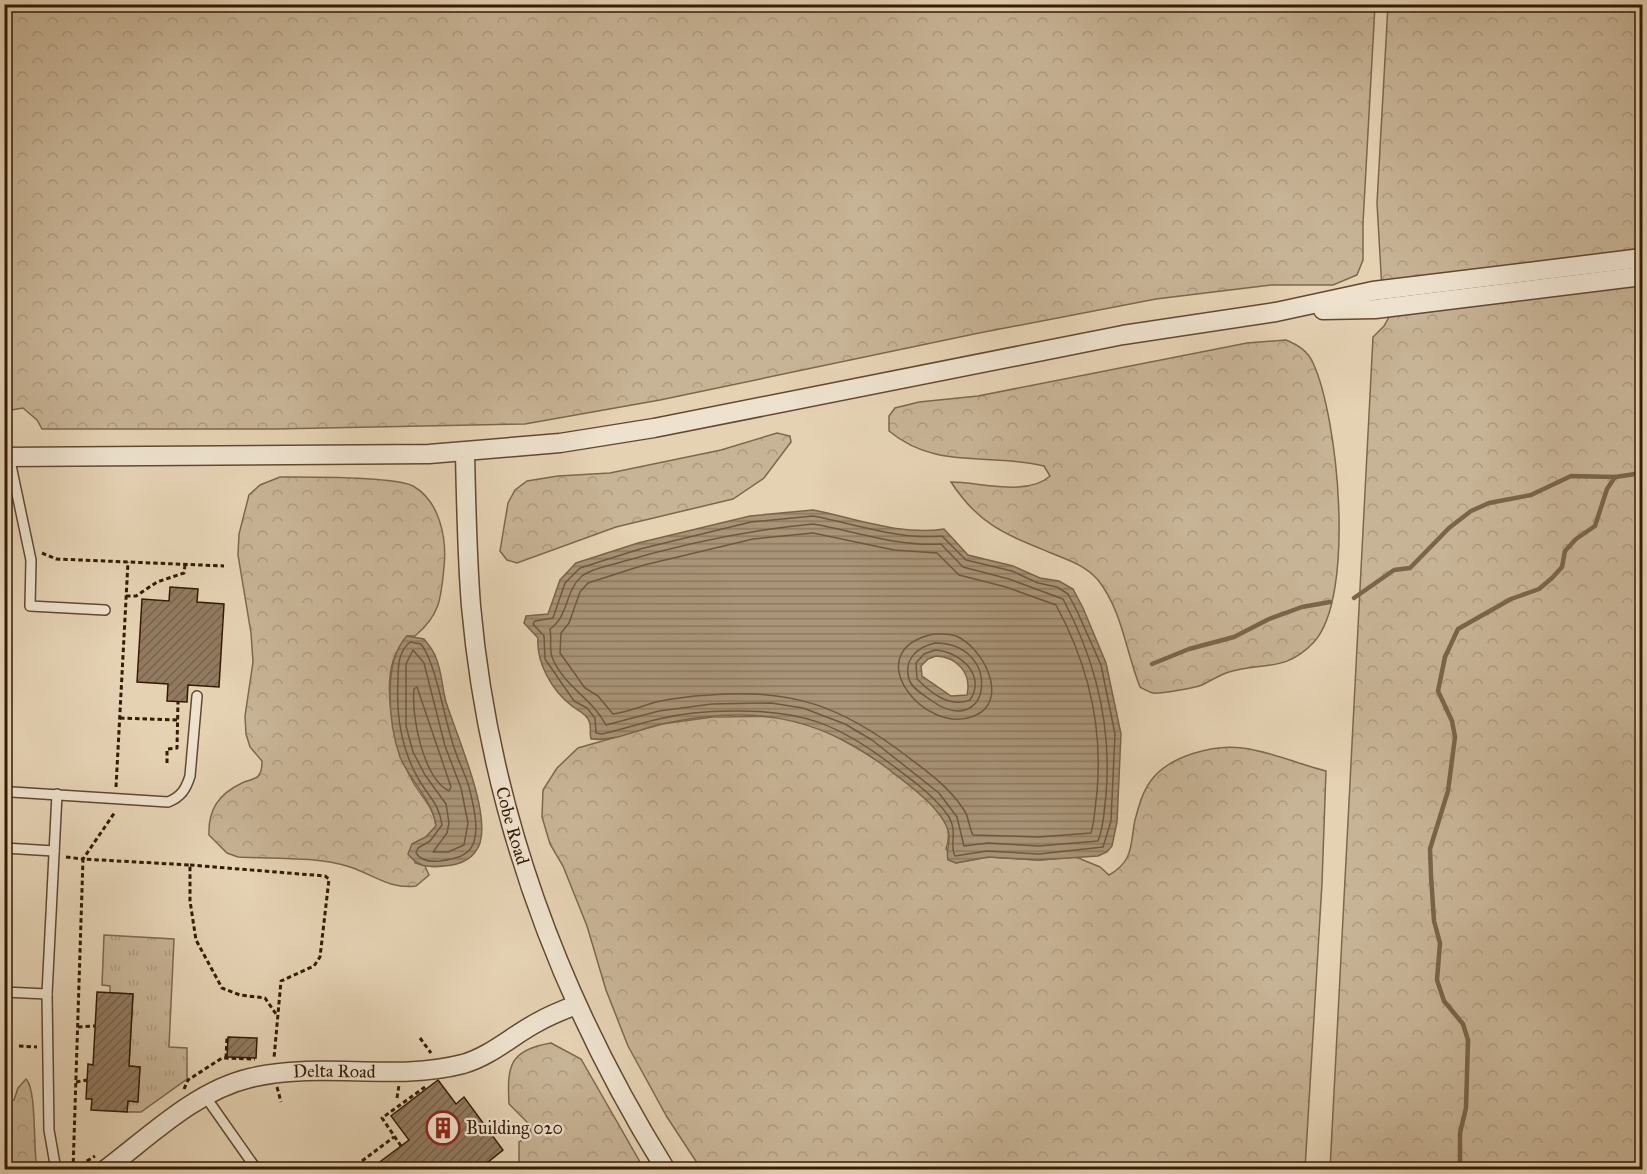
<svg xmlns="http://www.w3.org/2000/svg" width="1647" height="1174" font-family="'IM FELL Great Primer',serif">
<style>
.forest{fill:url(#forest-crowns);stroke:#7e674d;stroke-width:1.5}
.park{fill:url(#park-tufts);stroke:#7e674d;stroke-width:1.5}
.water{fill:url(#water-rules);stroke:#7b644a;stroke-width:1.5;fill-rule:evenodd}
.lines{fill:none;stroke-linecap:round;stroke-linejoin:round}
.shore{stroke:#6f583e;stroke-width:1.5}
.stream{stroke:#7b644a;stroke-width:4.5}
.building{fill:url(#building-hatch);stroke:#351b05;stroke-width:1.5}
.service-casing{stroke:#614930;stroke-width:12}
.minor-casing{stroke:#614930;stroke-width:21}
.path{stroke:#351b05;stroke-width:3;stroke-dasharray:4.5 3;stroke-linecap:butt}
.service{stroke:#eee2ce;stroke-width:9}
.minor{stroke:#eee2ce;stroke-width:18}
.labels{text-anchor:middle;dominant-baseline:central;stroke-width:4.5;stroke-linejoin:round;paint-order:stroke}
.street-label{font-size:18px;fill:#351b05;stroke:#eee2ce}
.poi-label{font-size:18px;fill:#351b05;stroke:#eee2ce;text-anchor:start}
</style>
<defs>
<pattern id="forest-crowns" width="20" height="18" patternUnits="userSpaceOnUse" patternTransform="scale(1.5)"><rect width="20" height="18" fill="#c7b395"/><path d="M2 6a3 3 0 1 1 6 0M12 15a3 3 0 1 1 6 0" fill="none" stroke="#ac997f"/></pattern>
<pattern id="park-tufts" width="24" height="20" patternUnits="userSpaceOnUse" patternTransform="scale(1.5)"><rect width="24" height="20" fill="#c7b395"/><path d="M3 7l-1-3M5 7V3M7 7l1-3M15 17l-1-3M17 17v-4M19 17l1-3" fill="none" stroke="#ac997f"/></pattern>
<pattern id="water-rules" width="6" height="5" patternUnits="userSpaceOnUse" patternTransform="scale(1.5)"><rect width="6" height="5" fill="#a99478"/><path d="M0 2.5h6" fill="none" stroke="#8a7860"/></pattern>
<pattern id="building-hatch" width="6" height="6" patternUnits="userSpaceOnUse" patternTransform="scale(1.5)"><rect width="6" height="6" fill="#917a5f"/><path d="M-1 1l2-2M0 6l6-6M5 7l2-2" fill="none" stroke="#77634c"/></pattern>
</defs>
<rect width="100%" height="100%" fill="#e5d2b3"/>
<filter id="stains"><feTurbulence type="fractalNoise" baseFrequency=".00333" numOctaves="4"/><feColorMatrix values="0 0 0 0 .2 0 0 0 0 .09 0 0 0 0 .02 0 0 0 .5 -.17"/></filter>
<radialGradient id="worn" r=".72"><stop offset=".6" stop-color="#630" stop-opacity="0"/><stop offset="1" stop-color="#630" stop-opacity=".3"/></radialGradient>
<g class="forest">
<path d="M5 4 1375 5 1363 223V260L1357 275 1333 285H1271L1156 299 979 333 660 400 525 424 274 429H42L37 420 23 408 5 411Z"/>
<path d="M1388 5H1642V258L1382 290 1377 203Z"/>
<path d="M1642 276V1169L1330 1170 1373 337 1384 326 1395 306Z"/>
<path d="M1286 340C1298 345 1308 351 1313 363 1338 416 1356 596 1314 642 1284 674 1261 661 1226 673 1218 676 1210 681 1202 685 1195 688 1159 694 1153 693 1149 692 1144 689 1140 687 1126 652 1122 610 1098 580 1085 565 1068 560 1051 553 1005 534 979 525 951 482 980 482 1027 497 1050 476L1044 466C990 452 937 471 889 431V416L895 408 919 402 978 396 1247 343Z"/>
<path d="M777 433 790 436 791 442 764 478 733 499 616 527 517 563 507 560 500 551 508 503 515 490 527 481 558 476 610 473 721 450Z"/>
<path d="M280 477C305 477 394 476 413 486 440 501 447 539 444 567 441 599 440 615 415 636H407C402 644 395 653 393 661 383 694 396 752 413 782 422 798 434 807 436 826L426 837 412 844 415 863 425 866 429 875 416 886C391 890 372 874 350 867 315 856 273 859 238 857L227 853 209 835C208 809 219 794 242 783 248 780 256 780 259 775 262 771 262 766 262 761L250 747 246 734 245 716 253 662 251 633 238 555 239 534 249 495 260 485Z"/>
<path d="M713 717C741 717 772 714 800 721 838 732 927 787 945 822 950 831 949 840 946 849L956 863 988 857 1039 860 1076 857 1100 867 1109 875C1134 861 1130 845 1135 820 1139 805 1143 790 1153 778 1171 756 1214 744 1242 748 1270 751 1298 764 1326 771L1322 883 1305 1169H701L667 1117 628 1046 606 990 587 926 563 866 550 844 542 817 543 790 557 768 578 748 662 724Z"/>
<path d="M551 1043 581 1059 644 1169H519V1142L531 1134 529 1124 509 1104C507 1066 509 1050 551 1043Z"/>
<path d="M26 1079C37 1089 33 1150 37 1169H5V1100H14L18 1088Z"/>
</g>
<path class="park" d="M104 935 174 939 169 1047 187 1048V1079L141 1112H127L128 1101 137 1102 140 1067 129 1066 133 994 110 993V986L102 985Z"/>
<g class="water">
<path d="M813 510C855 518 901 536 944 529L968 555 1013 566 1040 578 1059 581 1073 589 1083 608 1106 663 1121 734 1117 822 1112 846 1107 852 1098 856 1039 860 988 857 956 863 948 860C946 852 949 846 949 838 950 813 905 782 887 768 816 714 748 705 662 724 638 729 615 742 591 739 589 733 592 726 589 721 586 713 578 711 572 706 552 691 536 662 538 638L524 623 526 616 548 614 560 580 576 563 638 543 750 516ZM936 656C957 657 972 673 967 695L951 696 922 676 921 666 928 659Z"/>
<path d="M407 636 424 639C429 645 434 651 436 658 442 672 442 688 446 702 457 737 490 810 480 843 474 860 460 865 444 866 429 868 418 867 408 854L412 844 426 837 436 826C433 800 410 781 400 757 389 725 382 662 407 636Z"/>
</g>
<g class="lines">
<g class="shore">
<path d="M813 516C856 524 899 540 942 536L966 560 1012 571 1038 583 1057 587 1068 594 1077 611 1101 665 1115 734 1111 821 1103 847 1039 854 987 851 955 856C949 845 958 832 949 817 935 796 912 780 892 765 837 723 801 710 732 711 708 711 683 713 659 719 640 723 621 730 602 734L596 733 595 718 587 708 574 701 545 659 544 636 533 624 535 621 553 618 565 583 580 568 640 549 751 522Z"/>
<path d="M813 524C855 531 898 547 941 544L963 567 1009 579 1063 599C1096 661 1112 725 1106 795 1104 811 1104 827 1098 841L1039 846 988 843 964 846 957 817 939 793 872 740 845 724 803 708 771 703 712 704 659 711 606 725C592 698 564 687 552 657 549 648 552 638 550 629 569 616 565 590 582 576 592 568 609 566 621 562 683 544 748 530 813 524Z"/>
<path d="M813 533 894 550 937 553 959 575 1006 587 1056 605C1088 664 1103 726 1097 792 1095 806 1095 820 1091 833L1039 837 973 835C969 828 969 817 964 810 950 788 928 772 908 757 843 707 793 688 710 695 693 696 674 698 656 702 642 706 628 712 613 714L598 696 585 688 560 653 561 633 569 623 580 592 588 583 644 565 753 539Z"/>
<path d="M934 634C941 634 949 633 956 636 983 647 1011 701 974 716 924 737 856 650 934 634Z"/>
<path d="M410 642 421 644C436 663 444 718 453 744 457 759 465 773 469 787 473 804 479 826 474 842 469 857 454 859 440 861 431 862 421 861 416 853L418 848 430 841 442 825C439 804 430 798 419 780 401 749 396 716 398 681 398 667 398 652 410 642Z"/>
<path d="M935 643C1004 643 991 742 932 701 925 696 911 688 909 679 903 660 917 647 935 643Z"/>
<path d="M413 650 424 663 445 746 461 788 468 823 464 845 448 852H433L447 833 449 823 446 804 425 775 413 752 406 726V664Z"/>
<path d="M935 650C959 651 987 675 970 700 949 708 931 693 917 679L916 663 924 654Z"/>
<path d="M417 687 451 787 449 791C423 778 411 715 414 689Z"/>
</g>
<g class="stream">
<path d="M1354 598 1394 570 1410 568 1449 528 1471 511 1489 503 1531 495 1571 476 1615 477 1642 473"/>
<path d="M1152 664 1189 649 1234 637 1269 619 1302 607 1330 602"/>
<path d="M1460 1170V1133L1466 1108 1468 1040 1463 1024 1444 1001 1437 980 1440 943 1434 921 1431 876 1430 849 1448 791 1455 737 1452 721 1438 691 1445 657 1458 629 1511 599 1539 589 1552 578 1562 567 1565 551 1576 539 1595 526 1607 489 1615 477"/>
</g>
</g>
<g class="building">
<path d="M170 587 198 589 197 602 224 604 219 687 188 685 187 702 167 701 168 684 137 682 142 599 169 601Z"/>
<path d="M97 992 133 994 129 1066 140 1067 138 1102 128 1101 127 1112 91 1110 92 1099H86L88 1064 93 1065Z"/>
<path d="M228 1037 257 1038 256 1058 227 1057Z"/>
<path d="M438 1080 456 1104 464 1097 503 1150 478 1170H369L409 1140 391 1116Z"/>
</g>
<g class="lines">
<g class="service-casing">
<g id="service">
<path d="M9 456 31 560 30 606 105 610"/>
<path d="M12 792 168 802C181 797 186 789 190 776L197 696"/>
<path d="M4 848 54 851"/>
<path d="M4 992 47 994"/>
<path d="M205 1096 257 1170"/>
<path d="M56 1170 49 1130 47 994 57 794"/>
</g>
</g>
<g class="minor-casing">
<g id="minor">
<path d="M1323 310 1375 309 1642 276"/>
<path id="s1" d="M465 452C466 503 467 555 471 606 489 808 559 998 666 1170"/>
<path d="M4 457 429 454 560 443 654 428 1123 335 1276 312 1373 291 1642 258"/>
<path id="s2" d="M105 1170C149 1137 195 1091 250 1078 320 1061 393 1082 463 1064 491 1056 513 1035 538 1022 550 1015 563 1010 576 1005"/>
</g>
</g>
<g class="path">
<path d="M42 553 56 559 224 566"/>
<path d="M126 596H136L157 582 184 573 185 565"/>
<path d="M120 718 178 720"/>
<path d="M167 763V749L177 748 178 701"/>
<path d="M116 787 128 562"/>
<path d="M66 857 83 859 115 812"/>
<path d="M190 865 325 876 329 879 320 957 314 966 281 981 274 1058"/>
<path d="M78 1027 95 1026"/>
<path d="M420 1038 431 1053"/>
<path d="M19 1046 37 1047"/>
<path d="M226 1058 227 1038"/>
<path d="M76 1082 87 1080"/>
<path d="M277 1087 281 1102"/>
<path d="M184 1089 188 1080 222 1058 255 1059"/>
<path d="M397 1098 399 1085"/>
<path d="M401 1146 382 1118 425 1087"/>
<path d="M74 1169 95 1156"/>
<path d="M73 1170 83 859 190 865V901L196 940 222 988 240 995 265 998 276 1014"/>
<path d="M350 1170 394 1137"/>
</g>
<use href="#service" class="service"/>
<use href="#minor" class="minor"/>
</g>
<defs>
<g id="building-ring" transform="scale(1.725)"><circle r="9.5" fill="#eee2ce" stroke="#8f2418" stroke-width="1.5"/><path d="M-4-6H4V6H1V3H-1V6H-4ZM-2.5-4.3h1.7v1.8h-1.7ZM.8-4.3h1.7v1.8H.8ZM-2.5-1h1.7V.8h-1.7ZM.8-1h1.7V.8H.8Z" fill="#8f2418"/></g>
</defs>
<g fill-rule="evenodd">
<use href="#building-ring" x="443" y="1128"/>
</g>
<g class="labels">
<g class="street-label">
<text stroke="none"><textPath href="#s1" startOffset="378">Cobe Road</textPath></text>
<text stroke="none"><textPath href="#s2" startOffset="258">Delta Road</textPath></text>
</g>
<g class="poi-label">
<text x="466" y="1128">Building 020</text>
</g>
</g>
<rect width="1647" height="1174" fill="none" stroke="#e5d2b3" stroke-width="24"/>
<rect x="6" y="6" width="1635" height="1162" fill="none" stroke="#351b05" stroke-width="3"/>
<rect x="12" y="12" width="1623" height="1150" fill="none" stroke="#351b05" stroke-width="1.5"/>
<rect width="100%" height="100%" filter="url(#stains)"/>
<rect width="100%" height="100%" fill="url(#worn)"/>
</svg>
